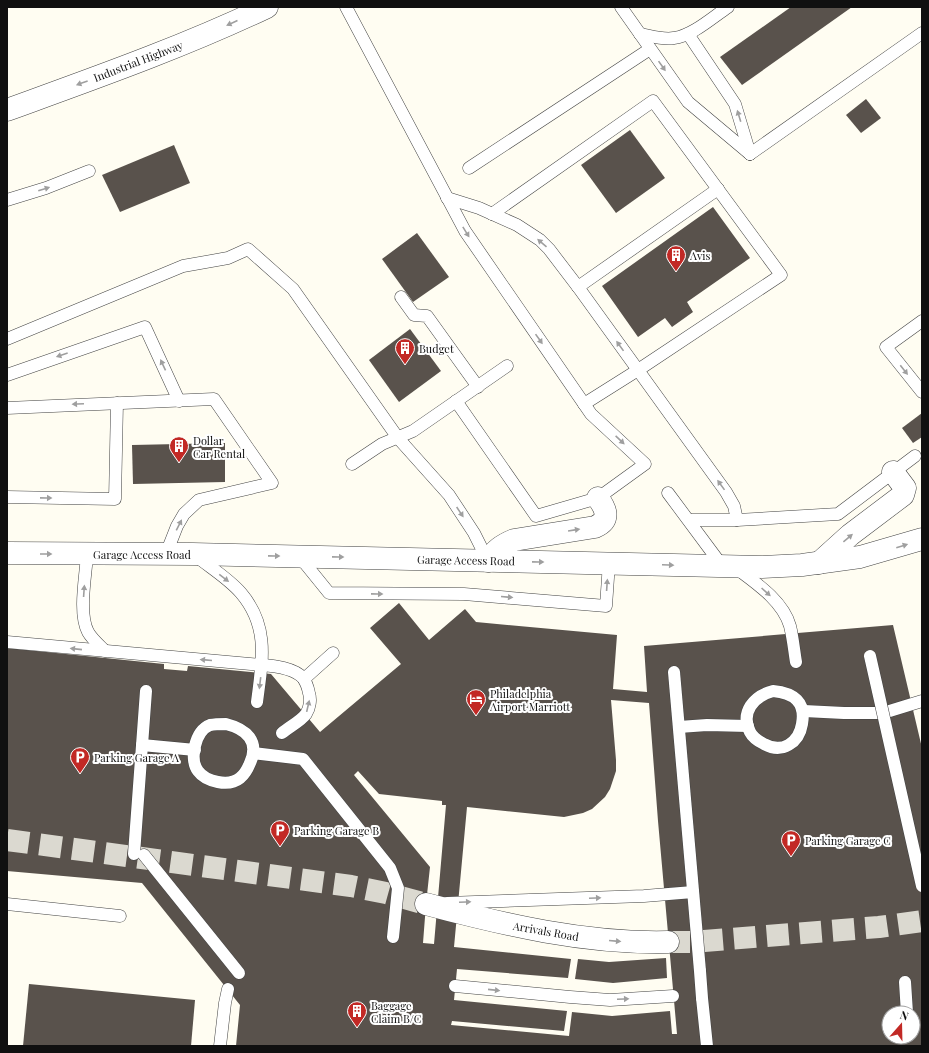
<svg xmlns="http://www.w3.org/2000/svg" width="929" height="1053" font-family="'Playfair Display',serif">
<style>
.building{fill:#59524c;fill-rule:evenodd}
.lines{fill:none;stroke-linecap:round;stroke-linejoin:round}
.tertiary-tunnel{stroke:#dbd9d0;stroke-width:22;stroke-dasharray:22 11;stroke-linecap:butt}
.service-casing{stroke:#434343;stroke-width:13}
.tertiary-casing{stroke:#434343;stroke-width:23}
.service{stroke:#fff;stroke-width:12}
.tertiary{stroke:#fff;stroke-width:22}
.service-bridge-casing{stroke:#434343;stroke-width:13;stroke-linecap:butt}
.service-bridge{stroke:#fff;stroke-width:12}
.oneway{fill:#9f9f9f}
.labels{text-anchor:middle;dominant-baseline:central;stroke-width:4;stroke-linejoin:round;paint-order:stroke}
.street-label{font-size:11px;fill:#101010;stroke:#fff}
.poi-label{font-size:11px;fill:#101010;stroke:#fff;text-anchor:start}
</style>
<rect width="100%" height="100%" fill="#fffdf2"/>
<g class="building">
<path d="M791 7H852L742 85 720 57Z"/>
<path d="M866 99 881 118 861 133 846 115Z"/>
<path d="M630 130 665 178 616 213 581 165Z"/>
<path d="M174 145 190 183 120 212 102 175Z"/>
<path d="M713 207 750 258 687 302 693 312 672 327 665 318 638 337 602 286Z"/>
<path d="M417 233 449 277 413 302 382 259Z"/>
<path d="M410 329 441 371 399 402 369 360Z"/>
<path d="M922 413V437L913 443 902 428Z"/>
<path d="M225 443V482L133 484 132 445Z"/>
<path d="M399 603 429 640 465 609 476 622 617 635 613 689 647 692 644 646 893 625 922 748V1046H236L240 1005 142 883 7 871V648L164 664V669L187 671 188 666 271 674 320 732 401 664 370 628ZM611 700 649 703 658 821 677 1034H672L670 1011 612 1016 572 1012 569 1036 451 1025 452 1021 564 1031 567 1011 454 1000 457 969 568 978 571 959 454 947 467 807 564 817 583 813 592 809 605 797 610 789 616 771V760ZM358 771 379 794 442 801V805H446L434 944 423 943 426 904 430 867 354 775ZM889 1013H913V1037H889Z"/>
<path d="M666 958 667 978 613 983 575 979 578 959 609 962Z"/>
<path d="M29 984 195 1000 191 1046H23Z"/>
</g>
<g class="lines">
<g class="tertiary-tunnel">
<path d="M7 840 351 886 386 893 426 904"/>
<path d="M668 942H692L879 927 922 921"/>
</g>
<g class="service-casing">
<g id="service">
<path d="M346 7 465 231 591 414 645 464 598 498 536 516 456 401"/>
<path d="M621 7 688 102 750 154"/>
<path d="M640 34C651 36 663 40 674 38 692 36 713 17 728 7"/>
<path d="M688 34 735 104 750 154"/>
<path d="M750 154 922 33"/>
<path d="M469 168 650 49"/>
<path d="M447 198 479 208 517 225 540 240 549 249 578 287 726 492 734 506 737 520"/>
<path d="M7 200 46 188 89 171"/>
<path d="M492 214 653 101 781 275 638 370 584 404"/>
<path d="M578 287 718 189"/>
<path d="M401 297 414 315 427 316 478 387"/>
<path d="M922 321 886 347 922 392"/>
<path d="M7 339 183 266 228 258 248 249 293 289 398 438 449 495 474 533 488 561"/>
<path d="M7 375 145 327 179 401"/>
<path d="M7 408 214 399 272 483 199 500 184 514 177 526 166 554"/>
<path d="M352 464 382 444 413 431 507 366"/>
<path d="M668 493 723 567"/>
<path d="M7 497 115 499 117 403"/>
<path d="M689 520H737L838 514 915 456"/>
<path d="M87 554C86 575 78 613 88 632 92 639 99 645 105 651"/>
<path d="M196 556C211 568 229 579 241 593 270 627 262 662 257 702"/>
<path d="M299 556 329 593 464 594 606 606 609 563"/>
<path d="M736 568C756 583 783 601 790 626 793 638 794 650 796 662"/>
<path d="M7 642 262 665C275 666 294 668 303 678 306 682 308 688 309 693 311 699 310 708 306 714 301 721 289 727 282 733"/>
<path d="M674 672 700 971"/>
<path d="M304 679 333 653"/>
<path d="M773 691C794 693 806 702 802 724 799 743 782 754 764 744 758 741 753 738 750 732 740 712 754 696 773 691Z"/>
<path d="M804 711 844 713H883L922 701"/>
<path d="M226 724C246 729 260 741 250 763 248 768 245 774 240 778 229 787 206 782 198 771 189 759 195 731 210 725 215 724 221 724 226 724Z"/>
<path d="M679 727 707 725 748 726"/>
<path d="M142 745 195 750"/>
<path d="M253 753 303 759 390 868 398 888 393 937"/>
<path d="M134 854 146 691"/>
<path d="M144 855 239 973"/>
<path d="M447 903 644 896 693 892"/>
<path d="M7 904 120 916"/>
<path d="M905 982 907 1013"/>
<path d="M455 986 570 997 610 1000 673 996"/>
<path d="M702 998 707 1046"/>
<path d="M220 1046 225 1003 228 989"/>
</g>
</g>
<g class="tertiary-casing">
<g id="tertiary">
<path d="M7 110C95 78 183 47 267 7"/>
<path d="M7 553 193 554 762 567 802 565 860 557 922 539"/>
<path d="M488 561C495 550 502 545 514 540L595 527C611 520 606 509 598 498"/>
<path d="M819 563 850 535 903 495 905 488 893 472"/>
<path d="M426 904C505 925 586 944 668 942"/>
</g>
</g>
<use href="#service" class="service"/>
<use href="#tertiary" class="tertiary"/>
<g class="service-bridge-casing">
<g id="service-bridge">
<path d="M870 656 922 886"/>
<path d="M700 971 702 998"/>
</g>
</g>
<use href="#service-bridge" class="service-bridge"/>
</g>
<defs><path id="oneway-solid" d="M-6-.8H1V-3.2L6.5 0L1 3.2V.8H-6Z"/></defs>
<g class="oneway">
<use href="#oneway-solid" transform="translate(232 23) rotate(156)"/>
<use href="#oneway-solid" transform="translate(662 66) rotate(55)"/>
<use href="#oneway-solid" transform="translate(82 83) rotate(160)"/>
<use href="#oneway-solid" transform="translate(739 116) rotate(-107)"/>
<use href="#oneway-solid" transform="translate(44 189) rotate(-17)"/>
<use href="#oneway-solid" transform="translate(466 232) rotate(58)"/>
<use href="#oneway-solid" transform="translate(542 243) rotate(-139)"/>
<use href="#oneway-solid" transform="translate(539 339) rotate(55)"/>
<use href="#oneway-solid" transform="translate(620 346) rotate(-126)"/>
<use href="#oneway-solid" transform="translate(62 355) rotate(161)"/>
<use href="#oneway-solid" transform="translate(163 365) rotate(-115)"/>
<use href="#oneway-solid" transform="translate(904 370) rotate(52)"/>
<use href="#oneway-solid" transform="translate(78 404) rotate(177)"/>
<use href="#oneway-solid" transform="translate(620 440) rotate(43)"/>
<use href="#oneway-solid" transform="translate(721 485) rotate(-126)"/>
<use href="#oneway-solid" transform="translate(46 498) rotate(1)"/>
<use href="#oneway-solid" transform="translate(460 512) rotate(56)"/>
<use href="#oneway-solid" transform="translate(179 525) rotate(-63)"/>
<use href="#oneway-solid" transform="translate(574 530) rotate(-9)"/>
<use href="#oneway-solid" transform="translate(848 538) rotate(-40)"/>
<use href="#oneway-solid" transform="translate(902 546) rotate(-18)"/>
<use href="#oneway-solid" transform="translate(46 554)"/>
<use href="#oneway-solid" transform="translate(274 556) rotate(1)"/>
<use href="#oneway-solid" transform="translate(338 557) rotate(1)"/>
<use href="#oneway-solid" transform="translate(538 562) rotate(1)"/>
<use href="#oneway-solid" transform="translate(668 565) rotate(2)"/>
<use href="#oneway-solid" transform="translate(224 578) rotate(38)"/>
<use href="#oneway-solid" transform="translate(607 585) rotate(-86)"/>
<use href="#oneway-solid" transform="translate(84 591) rotate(-86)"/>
<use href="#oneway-solid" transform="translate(766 592) rotate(42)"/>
<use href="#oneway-solid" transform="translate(377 594) rotate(1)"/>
<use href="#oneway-solid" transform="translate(507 597) rotate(5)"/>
<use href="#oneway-solid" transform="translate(76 649) rotate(-174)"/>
<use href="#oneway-solid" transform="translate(206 660) rotate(-175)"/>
<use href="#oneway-solid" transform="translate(260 683) rotate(97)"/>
<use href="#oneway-solid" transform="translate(308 706) rotate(-77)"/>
<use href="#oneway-solid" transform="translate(595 898) rotate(-2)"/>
<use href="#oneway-solid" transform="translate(465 902) rotate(-2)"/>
<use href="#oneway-solid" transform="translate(615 941) rotate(5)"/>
<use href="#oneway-solid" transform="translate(494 990) rotate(6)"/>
<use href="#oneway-solid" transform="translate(623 999) rotate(-2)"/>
</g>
<defs>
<g id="building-pin" transform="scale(1)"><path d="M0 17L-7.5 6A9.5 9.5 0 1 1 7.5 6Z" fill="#c22925" stroke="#fff"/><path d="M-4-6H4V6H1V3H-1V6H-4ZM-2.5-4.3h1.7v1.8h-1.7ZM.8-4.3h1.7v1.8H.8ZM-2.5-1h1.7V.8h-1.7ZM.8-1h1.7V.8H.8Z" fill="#fff"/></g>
<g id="hotel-pin" transform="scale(1)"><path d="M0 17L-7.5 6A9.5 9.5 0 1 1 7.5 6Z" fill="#c22925" stroke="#fff"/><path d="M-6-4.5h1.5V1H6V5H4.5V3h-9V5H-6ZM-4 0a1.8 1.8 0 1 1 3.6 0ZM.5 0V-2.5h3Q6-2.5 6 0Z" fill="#fff"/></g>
<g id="parking-pin" transform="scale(1)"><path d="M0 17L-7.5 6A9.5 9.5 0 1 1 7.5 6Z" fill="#c22925" stroke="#fff"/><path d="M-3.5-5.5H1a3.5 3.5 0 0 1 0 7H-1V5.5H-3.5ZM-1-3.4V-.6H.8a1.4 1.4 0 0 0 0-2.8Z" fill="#fff"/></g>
</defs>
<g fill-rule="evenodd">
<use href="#building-pin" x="676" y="255"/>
<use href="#building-pin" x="405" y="348"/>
<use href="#building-pin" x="179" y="446"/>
<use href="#hotel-pin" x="476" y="699"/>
<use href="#parking-pin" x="80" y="757"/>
<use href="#parking-pin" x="280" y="830"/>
<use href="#parking-pin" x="791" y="840"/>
<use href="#building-pin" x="357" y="1011"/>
</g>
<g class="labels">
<g class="street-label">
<text transform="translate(138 61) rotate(-21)">Industrial Highway</text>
<text x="142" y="554">Garage Access Road</text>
<text transform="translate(466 560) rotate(1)">Garage Access Road</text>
<text transform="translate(546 931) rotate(10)">Arrivals Road</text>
</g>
<g class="poi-label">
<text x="690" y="255">Avis</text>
<text x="419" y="348">Budget</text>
<text x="193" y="440">Dollar<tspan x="193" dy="13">Car Rental</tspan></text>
<text x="490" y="693">Philadelphia<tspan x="490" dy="13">Airport Marriott</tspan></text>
<text x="94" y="757">Parking Garage A</text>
<text x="294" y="830">Parking Garage B</text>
<text x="805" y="840">Parking Garage C</text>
<text x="371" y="1005">Baggage<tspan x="371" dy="13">Claim B/C</tspan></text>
</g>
</g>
<rect width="929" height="1053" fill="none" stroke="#101010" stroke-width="16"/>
<g transform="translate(901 1025) rotate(20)"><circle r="19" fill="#ffffff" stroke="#9f9f9f"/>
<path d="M0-3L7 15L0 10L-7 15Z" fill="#c22925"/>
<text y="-6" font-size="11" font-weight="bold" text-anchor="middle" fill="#101010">N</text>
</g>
</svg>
